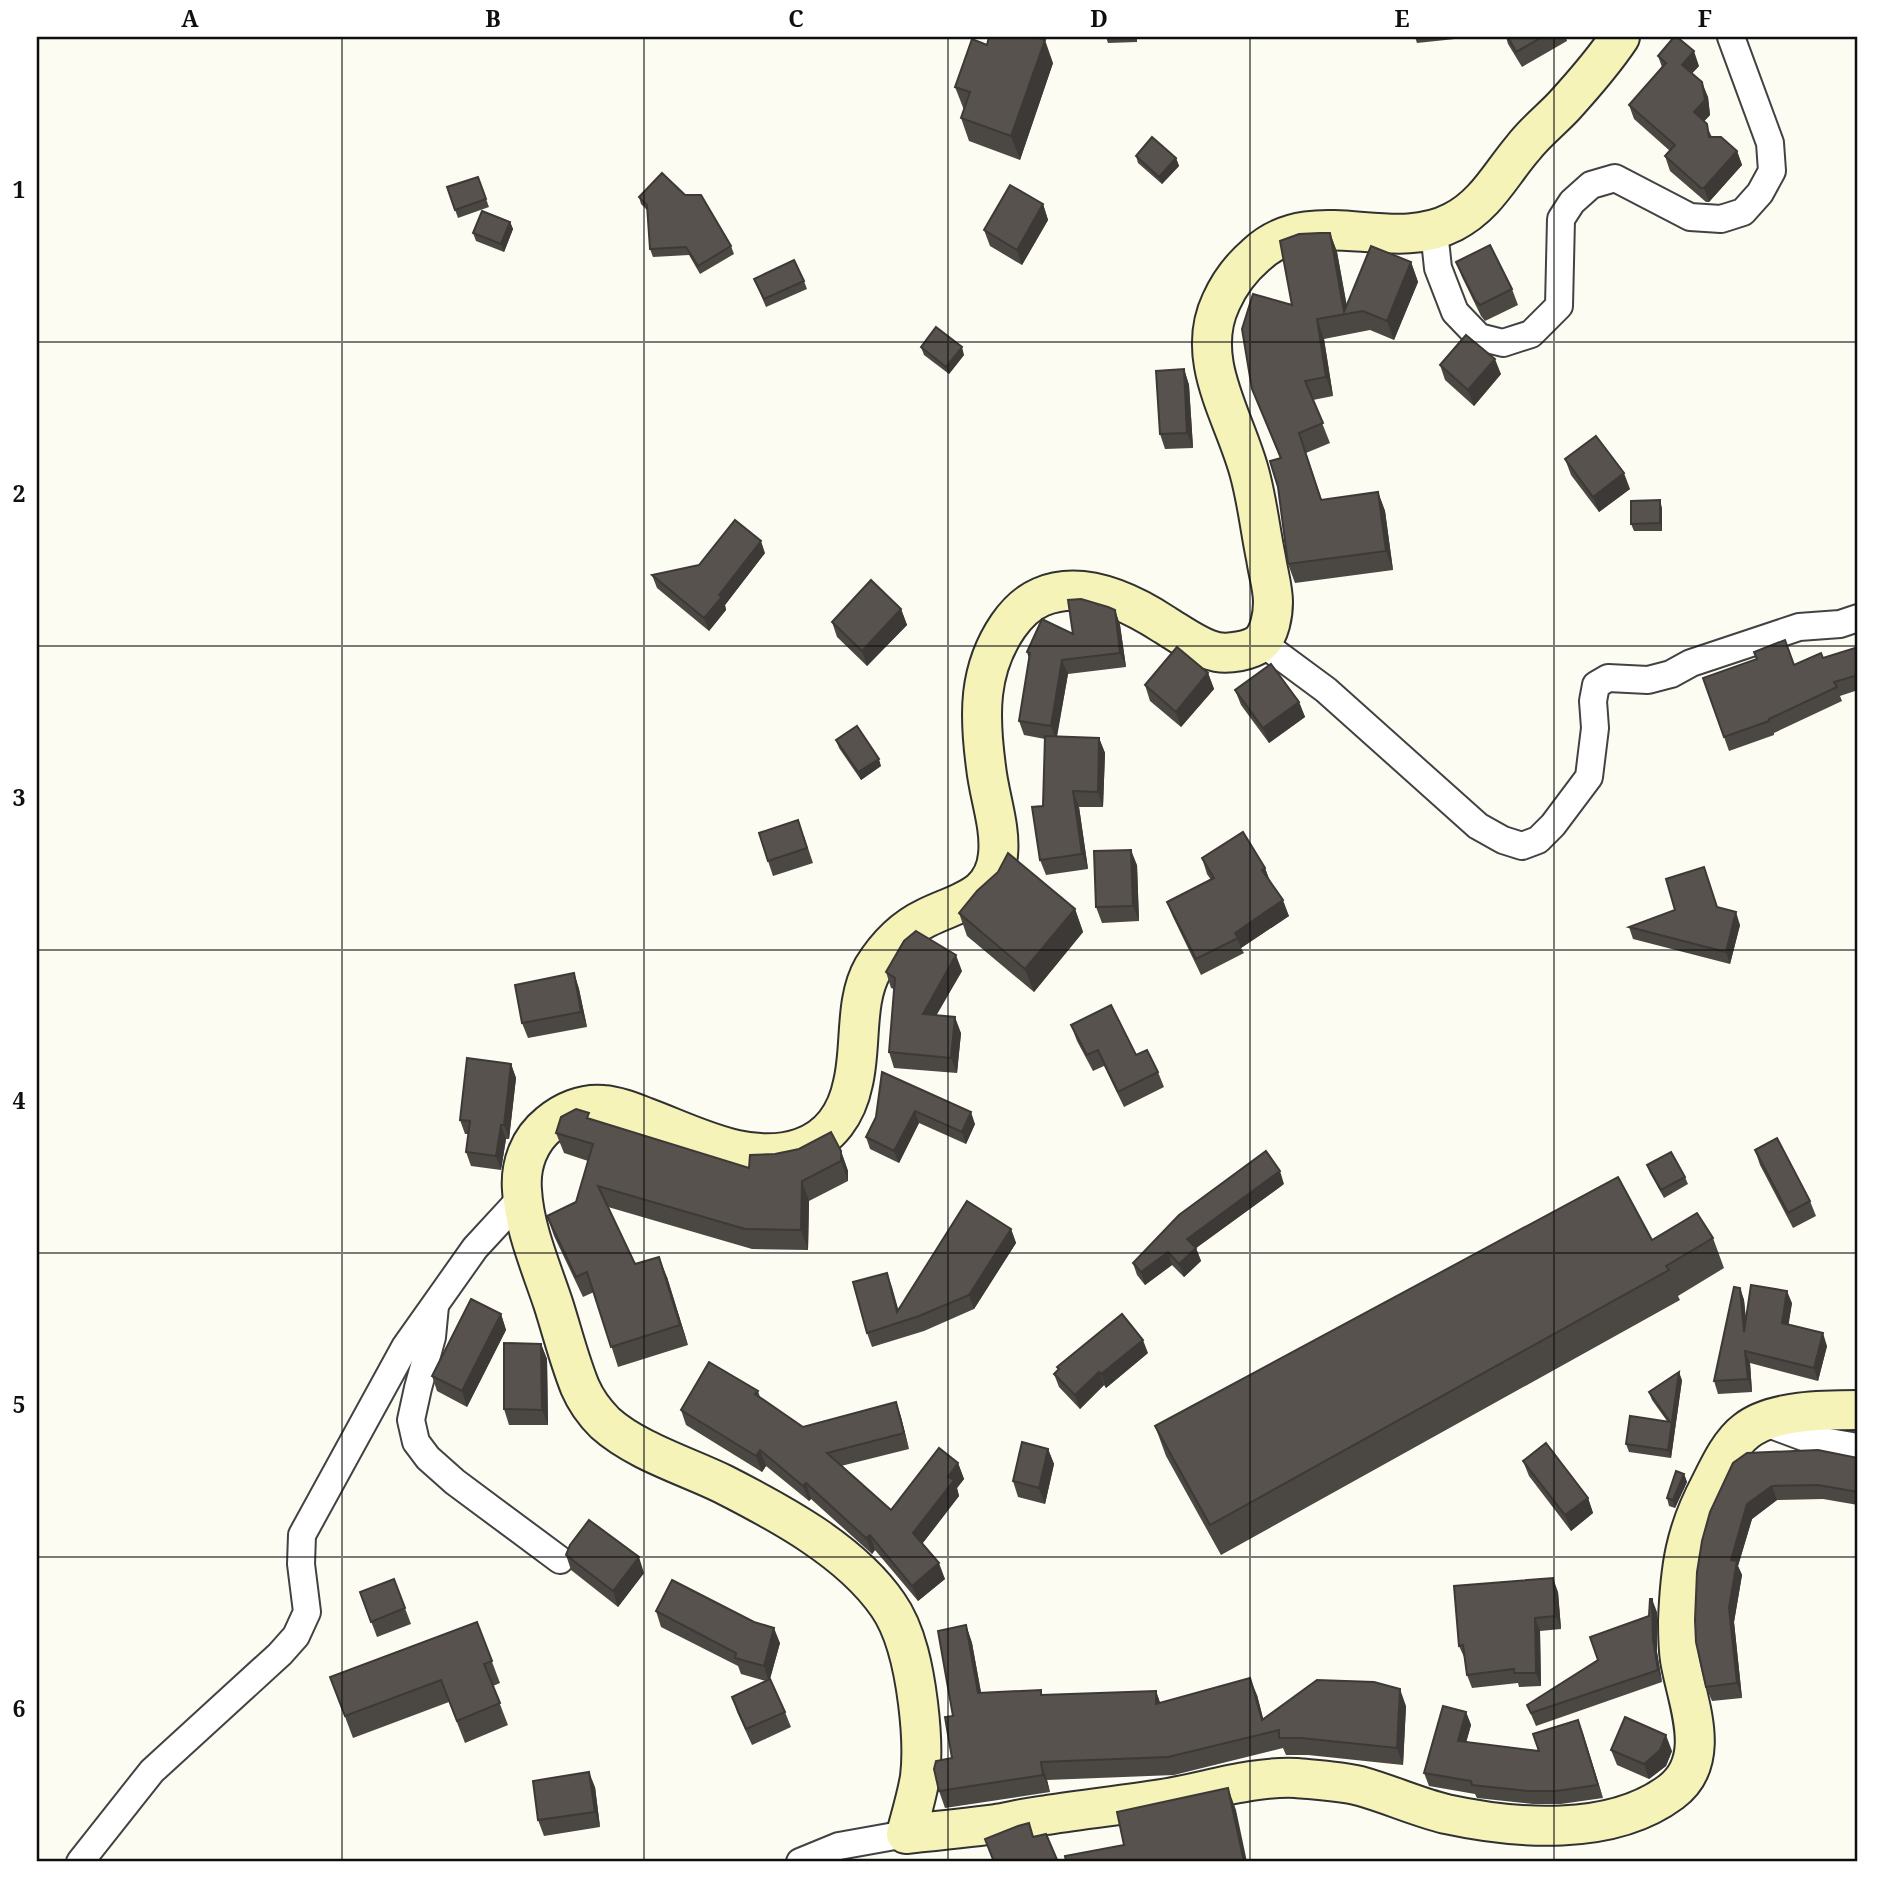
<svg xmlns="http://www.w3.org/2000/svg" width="1895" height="1899" font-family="'Noto Serif',serif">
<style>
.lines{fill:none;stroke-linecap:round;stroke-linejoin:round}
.street-casing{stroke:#424242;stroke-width:30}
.secondary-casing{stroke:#313131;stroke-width:42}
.street{stroke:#fff;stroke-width:26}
.secondary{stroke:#f5f3b7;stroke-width:38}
.wall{fill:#4b4742}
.shaded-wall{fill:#3d3936}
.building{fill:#57524d;stroke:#3d3936;stroke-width:2}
.grid{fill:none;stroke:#0f0f0f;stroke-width:2;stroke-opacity:0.55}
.neatline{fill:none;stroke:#0f0f0f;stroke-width:2.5}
.grid-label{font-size:23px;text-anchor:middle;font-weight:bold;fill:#0f0f0f}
</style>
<rect width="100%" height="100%" fill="#fdfcf3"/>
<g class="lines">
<g class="street-casing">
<g id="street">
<path d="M1434 231 1438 268 1455 312 1479 337 1503 343 1531 334 1559 306 1561 219 1572 202 1591 185 1615 178 1690 217 1721 219 1743 212 1760 193 1772 171 1770 143 1731 37"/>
<path d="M1261 642 1326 690 1478 826 1503 840 1522 846 1538 840 1553 825 1589 777 1595 728 1593 701 1596 685 1608 678 1648 680 1671 674 1691 663 1799 627 1840 624 1858 618"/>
<path d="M435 1306 432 1337 418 1388 411 1420 416 1442 428 1458 455 1482 560 1560"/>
<path d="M1763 1422 1806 1438 1858 1447"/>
<path d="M80 1862 152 1771 280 1654 296 1636 307 1612 301 1564 302 1535 405 1347 475 1248 522 1197"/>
<path d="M800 1862 839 1846 906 1834"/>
</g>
</g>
<g class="secondary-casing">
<path id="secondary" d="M1620 37C1604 61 1584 84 1564 106 1551 120 1535 132 1523 148 1500 175 1486 205 1453 222 1390 255 1312 202 1256 255 1241 268 1229 284 1221 302 1194 359 1234 416 1249 471 1257 499 1260 529 1266 558 1268 572 1273 588 1273 602 1273 614 1270 634 1260 643 1250 651 1229 654 1217 652 1200 649 1180 634 1165 625 1130 602 1083 579 1041 597 1027 603 1017 613 1008 626 978 670 979 715 986 767 989 796 1001 826 998 855 994 898 958 902 926 918 903 929 886 947 873 968 854 1001 862 1046 853 1083 847 1113 830 1138 801 1148 748 1166 694 1135 645 1117 632 1112 617 1106 603 1105 583 1103 563 1112 549 1124 529 1140 520 1165 522 1190 524 1228 541 1267 553 1303 562 1331 569 1360 580 1387 586 1401 595 1413 605 1423 636 1451 686 1466 723 1484 780 1513 851 1551 888 1605 907 1632 914 1671 918 1703 921 1727 923 1752 920 1777 917 1796 911 1815 906 1834 936 1831 966 1828 996 1824 1013 1821 1030 1817 1047 1815 1085 1809 1124 1805 1162 1799 1206 1792 1251 1776 1296 1778 1317 1780 1339 1781 1360 1786 1389 1794 1417 1807 1446 1814 1515 1829 1611 1837 1671 1792 1714 1760 1687 1702 1680 1660 1678 1647 1678 1633 1678 1621 1680 1568 1685 1532 1710 1485 1719 1467 1730 1443 1746 1431 1772 1410 1826 1410 1858 1410"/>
</g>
<use href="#street" class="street"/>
<use href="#secondary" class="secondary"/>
</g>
<g class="wall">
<path d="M1106 37H1137V42L1108 43Z"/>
<path d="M1415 37H1455V39L1417 43Z"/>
<path d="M1506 37H1566L1567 41 1522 67 1508 44Z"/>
<path d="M987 45 1053 63 1020 160 969 141 961 118 964 110 955 87Z"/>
<path d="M1658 56 1699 66 1692 73 1708 97 1710 115 1704 121 1712 137 1737 151 1742 165 1709 202H1706L1670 171 1665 156 1670 151 1634 119 1629 105 1662 67Z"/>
<path d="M1136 156 1176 158 1179 166 1162 184 1138 163Z"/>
<path d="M478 177 489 207 458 218 447 187Z"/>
<path d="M685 195 731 246 734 254 700 274 689 255 653 257 650 249 648 211 641 204 639 197Z"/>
<path d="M1043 204 1048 220 1022 265 990 246 984 230Z"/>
<path d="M510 222 513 229 504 252 476 241 473 233Z"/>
<path d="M1330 233 1337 252 1347 306 1411 262 1418 282 1394 340 1370 330 1324 339 1333 396 1313 400 1330 443 1306 453 1322 500 1378 492 1385 511 1393 570 1295 583 1288 564 1280 458 1252 389Z"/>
<path d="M1456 262 1512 289 1518 305 1485 321 1481 316 1462 277Z"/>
<path d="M754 279 804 281 807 289 766 307Z"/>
<path d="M921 347 964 355 949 374 924 355Z"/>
<path d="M1440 365 1501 374 1474 406 1445 380Z"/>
<path d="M1184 369 1189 385 1193 448 1165 449 1160 434Z"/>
<path d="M1565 459 1630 489 1599 512 1571 475Z"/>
<path d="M1662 508V531H1634L1631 524Z"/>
<path d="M765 553 725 605 726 610 709 631 657 588 652 575Z"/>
<path d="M901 609 907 625 867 666 837 637 832 622Z"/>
<path d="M1115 610 1120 625 1126 667 1068 674 1057 737 1099 738 1105 753 1103 807H1079L1088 869 1046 875 1040 860 1043 806 1045 739 1024 735 1019 721 1029 659 1027 652 1073 634Z"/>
<path d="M1858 647V690L1840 696 1842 701 1774 733V735L1729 751 1724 737 1794 665 1823 658Z"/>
<path d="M1208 673 1214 689 1181 727 1150 701 1145 685Z"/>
<path d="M1235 690 1299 702 1305 717 1269 743 1241 705Z"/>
<path d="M836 740 881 766 861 780 839 748Z"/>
<path d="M804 836 813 863 773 876 768 861Z"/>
<path d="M1202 858 1265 868 1270 882 1289 916 1241 948 1244 953 1201 975 1173 917 1167 902 1211 880 1207 874Z"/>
<path d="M1137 865 1139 921 1102 923 1096 907Z"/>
<path d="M1704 867 1717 908 1740 925 1730 964 1633 939 1629 927 1675 910Z"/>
<path d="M998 872 1075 909 1083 932 1034 992 967 936 959 913Z"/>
<path d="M962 971 936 1015 961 1033 957 1073 894 1068 889 1052 894 989 891 988 886 972Z"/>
<path d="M574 973 579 989 587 1027 528 1038 522 1023Z"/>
<path d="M1071 1025 1136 1055 1158 1072 1164 1087 1124 1107 1104 1066 1093 1071 1077 1041Z"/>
<path d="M511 1064 516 1078 509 1139H506L501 1170 471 1166 466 1152 469 1134H465L460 1120Z"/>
<path d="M882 1072 975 1124 966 1144 919 1123 899 1163 870 1149 866 1137 876 1117Z"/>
<path d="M591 1119 749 1168 775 1154 841 1151 848 1171V1181L809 1201 808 1250 752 1249 608 1207 635 1264 667 1277 688 1345 618 1367 594 1292 583 1297 554 1236 547 1216 576 1202 588 1161 564 1153 556 1133Z"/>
<path d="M1755 1150 1810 1201 1816 1216 1793 1228 1760 1165Z"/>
<path d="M1647 1165 1685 1177 1688 1184 1664 1198 1650 1173Z"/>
<path d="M1284 1184 1196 1248 1201 1261 1184 1277 1172 1265 1145 1285 1137 1275 1133 1263Z"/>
<path d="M1011 1229 1016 1243 974 1309 924 1331 872 1347 867 1333 887 1273 898 1311Z"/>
<path d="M1713 1238 1724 1268 1678 1296 1680 1300 1221 1555 1166 1456 1155 1426 1652 1240Z"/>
<path d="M1740 1288 1744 1300 1746 1318 1792 1303 1788 1324 1827 1346 1818 1381 1750 1363 1752 1392 1718 1394 1714 1381Z"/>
<path d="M501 1314 506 1330 467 1407 437 1391 432 1376Z"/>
<path d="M541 1344 547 1359 548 1425H509L504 1409Z"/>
<path d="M1148 1353 1106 1388 1104 1385 1080 1409 1059 1387 1054 1374 1058 1370 1057 1367Z"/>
<path d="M1682 1380 1671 1458 1629 1452 1626 1444 1667 1421 1652 1400 1649 1392Z"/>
<path d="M758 1391 760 1397 803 1427 896 1402 901 1417 909 1449 841 1466 891 1510 958 1463 964 1479 957 1488 959 1496 922 1544 945 1579 918 1601 875 1550 872 1554 811 1499 809 1501 766 1466 762 1472 686 1425 681 1410Z"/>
<path d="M1048 1449 1054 1464 1045 1504 1018 1497 1013 1481Z"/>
<path d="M1858 1458V1505L1823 1499 1777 1500 1752 1519 1738 1566 1742 1575 1734 1622 1742 1698 1712 1701 1706 1687 1733 1463Z"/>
<path d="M1523 1461 1588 1498 1593 1513 1571 1531 1529 1476Z"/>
<path d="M1684 1474 1687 1482 1675 1508 1669 1506 1667 1498Z"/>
<path d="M566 1555 644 1573 618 1607 571 1570Z"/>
<path d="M394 1579 411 1624 377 1637 360 1592Z"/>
<path d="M1558 1592 1561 1629 1540 1631 1541 1686 1519 1687 1518 1683 1472 1688 1467 1675 1465 1659 1459 1646Z"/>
<path d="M656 1611 780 1643 770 1679 785 1712 791 1727 752 1745 737 1712 732 1697 766 1681 741 1674 738 1666 661 1627Z"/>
<path d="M1657 1612V1652L1662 1682 1536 1726 1527 1705 1598 1660 1649 1616Z"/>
<path d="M477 1622 500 1683 493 1686 508 1725 465 1743 449 1702 353 1738 330 1677Z"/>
<path d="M966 1625 972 1643 981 1692 1043 1695 1156 1691 1160 1703 1257 1695 1263 1719 1406 1706 1403 1765 1308 1755H1286L1283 1748 1174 1775 1047 1780 1050 1792 945 1808 939 1791 952 1758 953 1716Z"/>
<path d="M1466 1712 1471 1725 1466 1742 1539 1751 1578 1720 1603 1798 1561 1804H1533L1477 1798 1475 1794 1429 1786 1424 1773Z"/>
<path d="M1611 1750 1672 1751 1666 1766 1649 1779 1617 1765Z"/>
<path d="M595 1787 600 1827 544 1836 538 1820Z"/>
</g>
<g class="shaded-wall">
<path d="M1045 40 1053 63 1020 160 1011 136Z"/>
<path d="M1694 51 1699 66 1687 79 1682 65Z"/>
<path d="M1702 82 1708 97 1710 115 1699 127 1694 112Z"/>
<path d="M1737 151 1742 165 1709 202 1704 188Z"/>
<path d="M1176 158 1179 166 1162 184 1159 177Z"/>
<path d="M1043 204 1048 220 1022 265 1017 250Z"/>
<path d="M510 222 513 229 504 252 501 244Z"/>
<path d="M1330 233 1337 252 1348 314 1344 312Z"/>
<path d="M1411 262 1418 282 1394 340 1387 321Z"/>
<path d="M1317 319 1324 339 1333 396 1326 377Z"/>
<path d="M962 347 964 355 949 374 946 367Z"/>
<path d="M1495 359 1501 374 1474 406 1468 390Z"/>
<path d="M1184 369 1189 385 1193 448 1187 433Z"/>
<path d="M1624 473 1630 489 1599 512 1593 497Z"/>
<path d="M1378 492 1385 511 1393 570 1386 551Z"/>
<path d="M1660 500 1662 508V531L1660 523Z"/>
<path d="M761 541 765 553 725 605 726 610 709 631 704 618 719 595Z"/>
<path d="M901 609 907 625 867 666 862 651Z"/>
<path d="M1115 610 1120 625 1126 667 1120 653Z"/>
<path d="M1062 660 1068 674 1056 740 1051 726Z"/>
<path d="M1208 673 1214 689 1181 727 1176 712Z"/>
<path d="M1299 702 1305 717 1269 743 1263 728Z"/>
<path d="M1099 738 1105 753 1103 807 1098 792Z"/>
<path d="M879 759 881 766 861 780 858 772Z"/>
<path d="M1073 791 1079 807 1088 869 1082 854Z"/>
<path d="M1131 850 1137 865 1139 921 1133 906Z"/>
<path d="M1265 868 1271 884 1262 870Z"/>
<path d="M1283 900 1289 916 1241 948 1235 933Z"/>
<path d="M1075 909 1083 932 1034 992 1025 969Z"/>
<path d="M1736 912 1740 925 1730 964 1726 952Z"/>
<path d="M956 955 962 971 928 1030 923 1014Z"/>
<path d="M574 973 579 989 587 1027 581 1012Z"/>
<path d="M955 1017 961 1033 957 1073 951 1058Z"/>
<path d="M511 1064 516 1078 509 1139 504 1125Z"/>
<path d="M915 1111 919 1123 899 1163 894 1151Z"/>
<path d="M971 1112 975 1124 966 1144 962 1132Z"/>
<path d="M501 1125 506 1139 501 1170 496 1156Z"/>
<path d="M841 1151 848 1171V1181L841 1161Z"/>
<path d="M1280 1171 1284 1184 1192 1251 1187 1239Z"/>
<path d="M802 1181 809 1201 808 1250 801 1230Z"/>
<path d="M1011 1229 1016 1243 974 1309 969 1295Z"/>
<path d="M1196 1248 1201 1261 1184 1277 1179 1264Z"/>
<path d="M1168 1252 1172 1265 1145 1285 1141 1272Z"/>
<path d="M659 1257 667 1277 688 1345 680 1325Z"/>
<path d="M887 1273 892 1287 903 1326 897 1312Z"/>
<path d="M1740 1288 1744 1300 1748 1345 1744 1332Z"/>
<path d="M1787 1291 1792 1303 1787 1335 1782 1323Z"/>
<path d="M501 1314 506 1330 467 1407 462 1391Z"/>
<path d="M1823 1333 1827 1346 1818 1381 1814 1368Z"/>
<path d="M1143 1340 1148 1353 1106 1388 1101 1374Z"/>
<path d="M541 1344 547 1359 548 1425 542 1410Z"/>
<path d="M1745 1351 1750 1363 1752 1392 1748 1379Z"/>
<path d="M1099 1372 1104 1385 1080 1409 1075 1395Z"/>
<path d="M1679 1372 1682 1380 1671 1458 1668 1450Z"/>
<path d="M896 1402 901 1417 909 1449 904 1433Z"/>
<path d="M1048 1449 1054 1464 1045 1504 1039 1488Z"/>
<path d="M760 1450 766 1466 762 1472 756 1456Z"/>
<path d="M958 1463 964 1479 957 1488 959 1496 919 1548 913 1533 948 1477Z"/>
<path d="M1684 1474 1687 1482 1675 1508 1673 1500Z"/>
<path d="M806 1483 811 1499 809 1501 803 1486Z"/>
<path d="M1772 1486 1777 1500 1752 1519 1738 1566 1742 1575 1734 1622 1742 1698 1737 1683 1729 1608 1731 1560 1747 1504Z"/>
<path d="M1588 1498 1593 1513 1571 1531 1565 1515Z"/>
<path d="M870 1535 875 1550 872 1554 866 1538Z"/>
<path d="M639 1557 644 1573 618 1607 613 1591Z"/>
<path d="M939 1563 945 1579 918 1601 912 1586Z"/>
<path d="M1553 1578 1558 1592 1561 1629 1556 1616Z"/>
<path d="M1652 1599 1657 1612V1652L1662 1682 1658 1670 1653 1639Z"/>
<path d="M1535 1618 1540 1631 1541 1686 1536 1673Z"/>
<path d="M966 1625 972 1643 984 1710 978 1693Z"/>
<path d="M774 1628 780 1643 769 1682 764 1666Z"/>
<path d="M1250 1678 1257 1695 1267 1733 1262 1720Z"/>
<path d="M1400 1689 1406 1706 1403 1765 1397 1748Z"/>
<path d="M1156 1691 1162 1708 1156 1704Z"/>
<path d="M1466 1712 1471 1725 1463 1754 1458 1741Z"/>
<path d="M1578 1720 1583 1733 1603 1798 1598 1785Z"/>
<path d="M1666 1735 1672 1751 1666 1766 1649 1779 1644 1764Z"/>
<path d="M1041 1762 1047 1780 1050 1792 1043 1775Z"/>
<path d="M589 1772 595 1787 600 1827 595 1812Z"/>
<path d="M1228 1788 1236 1810 1247 1862H1244Z"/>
</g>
<g class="building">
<path d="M989 37H1035L1045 40 1011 136 961 118 970 92 955 87 972 39 987 45Z"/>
<path d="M1508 37H1542L1516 52Z"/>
<path d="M1674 37H1677L1694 51 1682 65 1702 82 1705 100 1694 112 1707 124 1709 137H1721L1737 151 1704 188H1701L1665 156 1675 145 1629 105 1666 63 1658 56Z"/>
<path d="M1152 137 1176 158 1159 177 1136 156Z"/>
<path d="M662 173 685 195H701L731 246 698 266 686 247 650 249 647 205 639 197Z"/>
<path d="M478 177 486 199 455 210 447 187Z"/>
<path d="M1010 185 1043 204 1017 250 984 230Z"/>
<path d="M482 211 510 222 501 244 473 233Z"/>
<path d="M1320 233H1330L1344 312 1371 246 1411 262 1387 321 1363 311 1317 319 1326 377 1305 381 1323 423 1299 433 1321 500 1378 492 1386 551 1288 564 1278 487 1270 461 1281 458 1252 389 1242 329 1253 294 1292 305 1280 241 1299 234Z"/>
<path d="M1490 245 1512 289 1480 305 1475 300 1456 262Z"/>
<path d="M794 260 804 281 764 299 754 279Z"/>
<path d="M936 327 962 347 946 367 921 347Z"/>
<path d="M1466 335 1495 359 1468 390 1440 365Z"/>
<path d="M1184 369 1187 433 1160 434 1156 371Z"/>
<path d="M1596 436 1624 473 1593 497 1565 459Z"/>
<path d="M1660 500V523L1631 524V501Z"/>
<path d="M735 520 761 541 719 595 722 597 704 618 652 575 699 565Z"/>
<path d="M871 580 901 609 862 651 832 622Z"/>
<path d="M1081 599 1108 607 1115 610 1120 653 1062 660 1051 726 1019 721 1030 653 1027 652 1042 619 1073 634 1068 600Z"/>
<path d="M1785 640 1794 665 1821 653 1823 658 1858 647V675L1834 682 1837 687 1769 719V721L1724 737 1703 678 1757 659 1754 652Z"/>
<path d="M1177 647 1208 673 1176 712 1145 685Z"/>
<path d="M1271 664 1299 702 1263 728 1235 690Z"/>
<path d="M857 726 879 759 858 772 836 740Z"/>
<path d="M1045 736 1099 738 1098 792 1073 791 1082 854 1040 860 1032 807 1043 806Z"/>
<path d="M798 820 807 848 768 861 759 833Z"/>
<path d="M1243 832 1265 868 1262 870 1283 900 1235 933 1238 938 1196 959 1167 902 1214 878 1202 858Z"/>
<path d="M1131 850 1133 906 1096 907 1094 851Z"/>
<path d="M1008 853 1075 909 1025 969 959 913 977 891 998 872Z"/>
<path d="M1704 867 1717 907 1736 912 1726 952 1629 927 1675 910 1666 879Z"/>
<path d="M916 931 956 955 923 1014 955 1017 951 1058 889 1052 895 978 886 972 904 941Z"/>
<path d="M574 973 581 1012 522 1023 515 985Z"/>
<path d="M1111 1005 1136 1055 1147 1050 1158 1072 1118 1092 1098 1050 1087 1055 1071 1025Z"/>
<path d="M467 1058 511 1064 504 1125H501L496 1156 466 1152 470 1121 460 1120Z"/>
<path d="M882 1072 971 1112 962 1132 915 1111 894 1151 866 1137 876 1117Z"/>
<path d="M576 1109 589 1113 587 1118 749 1168 750 1155 775 1154 799 1149 831 1132 841 1151V1161L802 1181 801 1230 745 1229 598 1186 635 1264 659 1257 680 1325 611 1347 587 1272 576 1277 547 1216 576 1202 593 1144 556 1133 561 1117Z"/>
<path d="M1777 1138 1810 1201 1788 1213 1755 1150Z"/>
<path d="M1266 1151 1280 1171 1187 1239 1196 1248 1179 1264 1168 1252 1141 1272 1133 1263 1179 1215Z"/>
<path d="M1671 1152 1685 1177 1661 1190 1647 1165Z"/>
<path d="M1618 1177 1652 1240 1697 1213 1713 1238 1666 1266 1669 1270 1210 1525 1155 1426Z"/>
<path d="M967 1201 1011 1229 969 1295 919 1316 867 1333 853 1282 887 1273 897 1312Z"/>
<path d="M1751 1285 1787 1291 1782 1323 1823 1333 1814 1368 1745 1351 1748 1379 1714 1381 1734 1287 1740 1288 1744 1332Z"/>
<path d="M471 1299 501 1314 462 1391 432 1376Z"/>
<path d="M1122 1314 1143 1340 1101 1374 1099 1372 1075 1395 1054 1374 1059 1369 1057 1367Z"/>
<path d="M504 1343 541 1344 542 1410 504 1409Z"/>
<path d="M709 1362 758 1391 755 1394 803 1427 896 1402 904 1433 827 1453 891 1510 939 1448 958 1463 948 1477 954 1480 913 1533 939 1563 912 1586 870 1535 866 1538 806 1483 803 1486 760 1450 756 1456 681 1410Z"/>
<path d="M1679 1372 1668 1450 1626 1444 1630 1416 1670 1422 1649 1392Z"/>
<path d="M1022 1442 1048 1449 1039 1488 1013 1481Z"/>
<path d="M1546 1443 1588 1498 1565 1515 1523 1461Z"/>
<path d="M1818 1450 1858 1458V1492L1818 1485 1772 1486 1747 1504 1731 1560 1737 1561 1729 1608 1737 1683 1706 1687 1696 1642 1695 1620 1697 1572 1702 1541 1710 1512 1733 1463 1747 1453Z"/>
<path d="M1676 1471 1684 1474 1673 1500 1667 1498Z"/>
<path d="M589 1520 639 1557 613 1591 566 1555 570 1545Z"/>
<path d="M1553 1578 1556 1616 1535 1618 1536 1673H1514V1669L1467 1675 1463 1645 1459 1646 1454 1586Z"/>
<path d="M394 1579 405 1608 371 1622 360 1592Z"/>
<path d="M672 1580 754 1622 774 1628 764 1666 735 1658 736 1653 656 1611Z"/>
<path d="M1650 1599H1652L1653 1639 1658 1670 1531 1713 1527 1705 1598 1660 1590 1637 1649 1616Z"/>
<path d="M477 1622 492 1661 484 1664 500 1703 457 1721 441 1680 345 1716 330 1677Z"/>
<path d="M966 1625 978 1693 1041 1690V1695L1156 1691V1704L1250 1678 1262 1720 1317 1680 1374 1682 1400 1689 1397 1748 1301 1738H1279V1730L1168 1757 1041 1762 1043 1775 939 1791 934 1769 936 1761 952 1758 945 1717 953 1716 938 1631Z"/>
<path d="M770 1679 785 1712 746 1729 732 1697Z"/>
<path d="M1443 1706 1466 1712 1458 1741 1539 1751 1533 1734 1578 1720 1598 1785 1556 1791H1528L1472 1785 1471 1781 1424 1773Z"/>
<path d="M1625 1717 1666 1735 1660 1750 1644 1764 1611 1750Z"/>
<path d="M589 1772 595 1812 538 1820 533 1781Z"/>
<path d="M1228 1788 1244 1862H1066L1065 1856 1124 1845 1117 1812Z"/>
<path d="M1029 1823 1033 1837 1046 1834 1058 1862H994L985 1839 1018 1826Z"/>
</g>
<path class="grid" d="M342 37V1862M644 37V1862M948 37V1862M1250 37V1862M1554 37V1862M37 342H1858M37 646H1858M37 950H1858M37 1253H1858M37 1557H1858"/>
<rect width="1895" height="1899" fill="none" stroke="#ffffff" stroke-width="77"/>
<rect x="38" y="38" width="1818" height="1822" class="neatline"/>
<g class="grid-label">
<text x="190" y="27">A</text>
<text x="493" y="27">B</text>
<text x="796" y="27">C</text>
<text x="1099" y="27">D</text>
<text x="1402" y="27">E</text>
<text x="1705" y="27">F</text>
<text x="19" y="198">1</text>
<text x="19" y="502">2</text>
<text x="19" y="806">3</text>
<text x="19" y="1109">4</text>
<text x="19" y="1413">5</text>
<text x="19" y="1717">6</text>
</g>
</svg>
